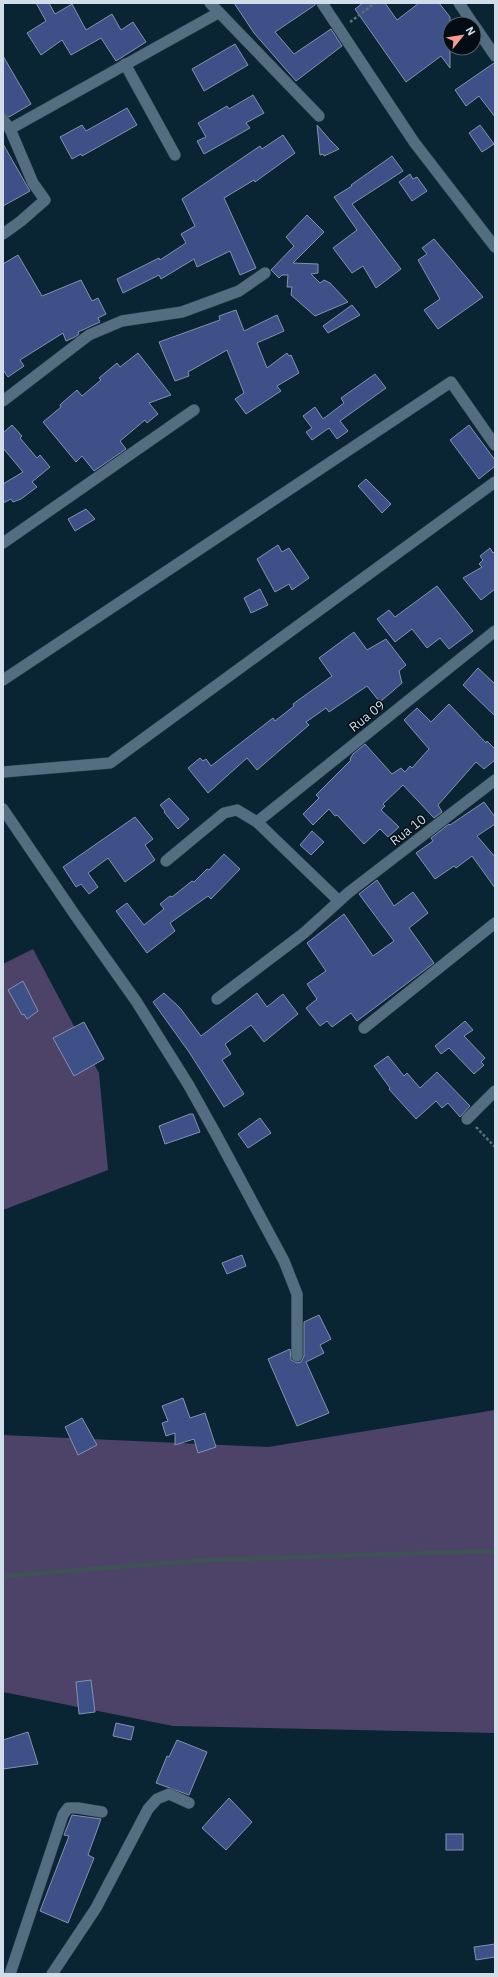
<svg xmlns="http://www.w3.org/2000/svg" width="498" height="1977" font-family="'IBM Plex Sans',sans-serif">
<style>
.green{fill:#4d4267}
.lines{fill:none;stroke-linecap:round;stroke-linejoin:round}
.stream{stroke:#3e5353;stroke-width:4.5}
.building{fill:#3d5087;stroke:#8691ad}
.minor-casing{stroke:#323e4c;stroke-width:12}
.path{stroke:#576e7b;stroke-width:2.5;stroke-dasharray:3 2;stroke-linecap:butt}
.minor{stroke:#536e81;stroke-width:11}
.labels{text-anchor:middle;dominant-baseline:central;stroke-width:3;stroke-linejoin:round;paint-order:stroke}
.street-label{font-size:13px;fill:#cfdee9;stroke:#030c13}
</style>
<rect width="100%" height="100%" fill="#092433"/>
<g class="green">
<path d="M33 949 99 1073 108 1170 3 1210V964Z"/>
<path d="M495 1410V1733L173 1726 3 1692V1435L268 1447Z"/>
</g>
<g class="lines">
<path class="stream" d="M3 1576 207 1560 495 1551"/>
</g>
<g class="building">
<path d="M36 3H49L55 14 72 4 86 30 112 14 121 30 133 22 146 42 116 61 101 38 71 55 62 40 41 55 27 33 46 21Z"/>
<path d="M234 3H315V5L275 32 294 54 331 29 342 46 296 81 254 33Z"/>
<path d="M363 3H385L397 20 419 3H439L450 17V68L441 56 406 82 355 9Z"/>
<path d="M235 44 248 65 204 91 192 69Z"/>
<path d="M3 56 31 104 9 117 3 113Z"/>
<path d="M494 63H495V117L479 96 466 106 455 90Z"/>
<path d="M253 95 264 113 246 123 250 128 204 154 197 141 206 137 198 123 227 106 229 109Z"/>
<path d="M127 108 137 125 82 156 81 154 72 159 60 137 82 125 86 131Z"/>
<path d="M317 125 330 140 339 149 324 156 323 154 320 155Z"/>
<path d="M480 125 494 144 482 152 469 133Z"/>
<path d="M283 135 295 153 255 182 254 180 224 198 256 268 240 275 230 251 197 267 194 259 161 279 159 275 123 293 117 279 159 258 160 260 186 243 181 234 195 226 182 199 260 146 262 149Z"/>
<path d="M3 144 30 191 3 206Z"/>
<path d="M392 156 403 171 352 204 401 269 376 288 363 266 352 273 333 248 357 230 334 197 352 186 351 185Z"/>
<path d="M410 174 413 179 417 177 427 191 412 201 399 182Z"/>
<path d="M307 215 324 232 293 263 318 264V273L311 274 320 283 324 280 330 283 348 302 315 316 291 295 292 287H287L288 275H282L279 278 271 270 294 246 286 237Z"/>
<path d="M434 239 483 297 438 329 424 310 440 299 418 260 427 254 422 248Z"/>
<path d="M18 255 42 296 81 280 92 301 98 298 106 314 98 318 100 322 78 332 79 334 75 337 66 341 63 333 20 360 24 366 8 377 3 370V264Z"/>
<path d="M352 305 360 315 328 333 323 326Z"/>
<path d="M236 310 244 331 277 315 284 331 257 343 267 368 287 353 289 356 291 355 299 373 277 386 281 391 246 414 235 399 244 393 227 350 188 372 189 376 175 381 159 342 220 320 219 316Z"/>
<path d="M138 353 171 395 149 403 158 414 147 423 145 420 120 441 126 449 94 471 82 456 76 462 43 422 61 407 60 405 62 403 77 390 82 396 101 380 99 378 117 363 120 367Z"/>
<path d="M375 374 386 388 340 421 348 431 337 439 329 428 312 440 306 432 312 428 303 416 315 407 323 419 344 403 341 398Z"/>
<path d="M12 425 22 436 20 438 37 458 40 455 50 467 32 482 37 487 21 499 13 502 11 499 3 503V484L23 472 3 448V433Z"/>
<path d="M469 425 495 460V466L479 479 450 440Z"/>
<path d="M366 479 391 504 382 513 358 486Z"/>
<path d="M86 509 95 519 75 531 68 519Z"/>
<path d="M278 545 282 552 289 548 309 578 292 590 289 584 275 592 257 559Z"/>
<path d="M490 548 493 553 495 551V589L481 600 463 578 482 567 479 564 483 560 480 556Z"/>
<path d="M437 586 473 631 449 649 440 638 427 648 412 629 395 642 377 619 389 610 395 617Z"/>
<path d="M260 589 268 605 251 613 244 598Z"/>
<path d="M354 632 367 650 386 639 406 665 399 671 402 683 380 702 367 686 329 712 326 708 306 722 309 725 257 770 247 758 208 793 188 768 200 758 203 761 206 759 211 766 273 718 275 721 294 706 293 704 332 676 319 658Z"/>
<path d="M478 668 495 684V716L463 685Z"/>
<path d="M449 704 486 743 487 741 495 749V760L484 769 476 762 438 805 442 812 434 818 403 785 383 804 385 806 381 810 399 827 388 837 380 829 364 844 337 815 335 816 329 809 313 825 303 814 319 798 316 795 351 760 350 759 353 754 365 744 392 774 401 768 405 772 410 766 412 768 429 749 404 720 417 708 431 722Z"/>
<path d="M169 798 189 819 178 829 164 812 165 811 160 805Z"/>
<path d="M484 802 495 817V824L477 836 495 857V888L472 856 456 868 454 866 435 879 416 853 433 841 431 838 449 824 450 825Z"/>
<path d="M135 817 153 839 145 845 155 860 125 882 108 858 88 873 98 887 89 894 81 884 76 887 63 867Z"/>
<path d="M312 831 324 842 311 855 300 845Z"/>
<path d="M224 854 240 869 211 899 208 896 170 923 175 931 147 953 116 911 127 903 144 925 164 909 160 904 170 896 172 897 192 881 194 882 207 869 209 870Z"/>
<path d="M377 880 394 906 413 892 428 913 409 928 434 963 357 1021 351 1013 332 1027 327 1021 320 1026 306 1008 317 999 307 984 326 971 307 943 344 914 373 956 394 941 359 894Z"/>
<path d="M23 981 38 1011 27 1019 24 1014 22 1015 8 990Z"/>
<path d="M164 993 180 1008 201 1036 257 993 267 1007 283 994 298 1014 264 1042 251 1025 225 1044 231 1054 222 1060 244 1094 224 1107 189 1052 153 1002Z"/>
<path d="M465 1021 473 1030 464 1036 485 1058 481 1062 484 1065 474 1074 449 1048 441 1054 435 1046Z"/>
<path d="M84 1022 104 1059 74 1076 53 1038Z"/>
<path d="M388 1056 404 1076 407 1073 420 1088 437 1072 470 1106 460 1117 448 1103 442 1108 436 1101 416 1119 389 1089 390 1088 374 1066Z"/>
<path d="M190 1114H193L200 1132 165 1144 159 1126Z"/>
<path d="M260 1118 271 1133 248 1148 238 1134Z"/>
<path d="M242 1255 246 1266 227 1274 222 1263Z"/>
<path d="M319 1315 331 1339 320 1345 324 1353 306 1362 329 1413 297 1426 268 1359 290 1349 291 1360 297 1363 301 1362 304 1356V1322Z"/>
<path d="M183 1398 190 1418 205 1413 216 1447 198 1453 194 1439 175 1445V1433L166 1436 162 1423 168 1421 162 1406Z"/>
<path d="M82 1418 97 1445 78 1455 65 1427Z"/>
<path d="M91 1680 95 1712 79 1714 76 1682Z"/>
<path d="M116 1723 134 1727 131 1740 113 1736Z"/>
<path d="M28 1732 38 1764 3 1769V1740Z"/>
<path d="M177 1740 207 1752 189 1795 156 1783 167 1756 169 1757Z"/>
<path d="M229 1798 252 1822 226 1850 202 1828Z"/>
<path d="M72 1815 101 1819 88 1855 94 1858 68 1923 40 1911 69 1836 64 1835Z"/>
<rect x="446" y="1834" width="17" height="16"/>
<path d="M495 1944V1957L476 1960 474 1947Z"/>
</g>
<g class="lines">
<g class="minor-casing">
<g id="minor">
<path d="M210 3 319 116"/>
<path d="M322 3 414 142 495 247"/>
<path d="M459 3 473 24"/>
<path d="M474 25 495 56"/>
<path d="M125 64 175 155"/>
<path d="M3 120 10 129 218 13"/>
<path d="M3 234 21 221 45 200 33 183 10 129"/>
<path d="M3 401 89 335 122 321 182 312 239 291 265 273"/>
<path d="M3 543 194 410"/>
<path d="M3 680 451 382 495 445"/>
<path d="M3 772 110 763 495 482"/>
<path d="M3 809 75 915 136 1001 188 1084 217 1136 284 1261 297 1294V1356"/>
<path d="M257 822 495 631"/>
<path d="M166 861 224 813 237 810 257 822 339 901"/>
<path d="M217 999 304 933 348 893 495 780"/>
<path d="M364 1028 495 923"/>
<path d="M467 1119 495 1091"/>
<path d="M10 1974 63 1815 68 1808H78L102 1812"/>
<path d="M52 1974 96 1908 148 1809 157 1799 169 1794 189 1803"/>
</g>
</g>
<g class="path">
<path d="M350 22 375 3"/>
<path d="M476 1127 495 1147"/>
</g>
<use href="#minor" class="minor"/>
</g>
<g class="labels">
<g class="street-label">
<text transform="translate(367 716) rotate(-39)">Rua 09</text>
<text transform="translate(408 830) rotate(-38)">Rua 10</text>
</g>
</g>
<rect width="498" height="1977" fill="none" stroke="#cfdee9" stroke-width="8"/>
<g transform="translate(462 36) rotate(60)"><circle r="19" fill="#030c13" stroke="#556069"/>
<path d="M0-3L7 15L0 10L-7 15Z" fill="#f59c95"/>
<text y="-6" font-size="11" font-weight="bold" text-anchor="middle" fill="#cfdee9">N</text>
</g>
</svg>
